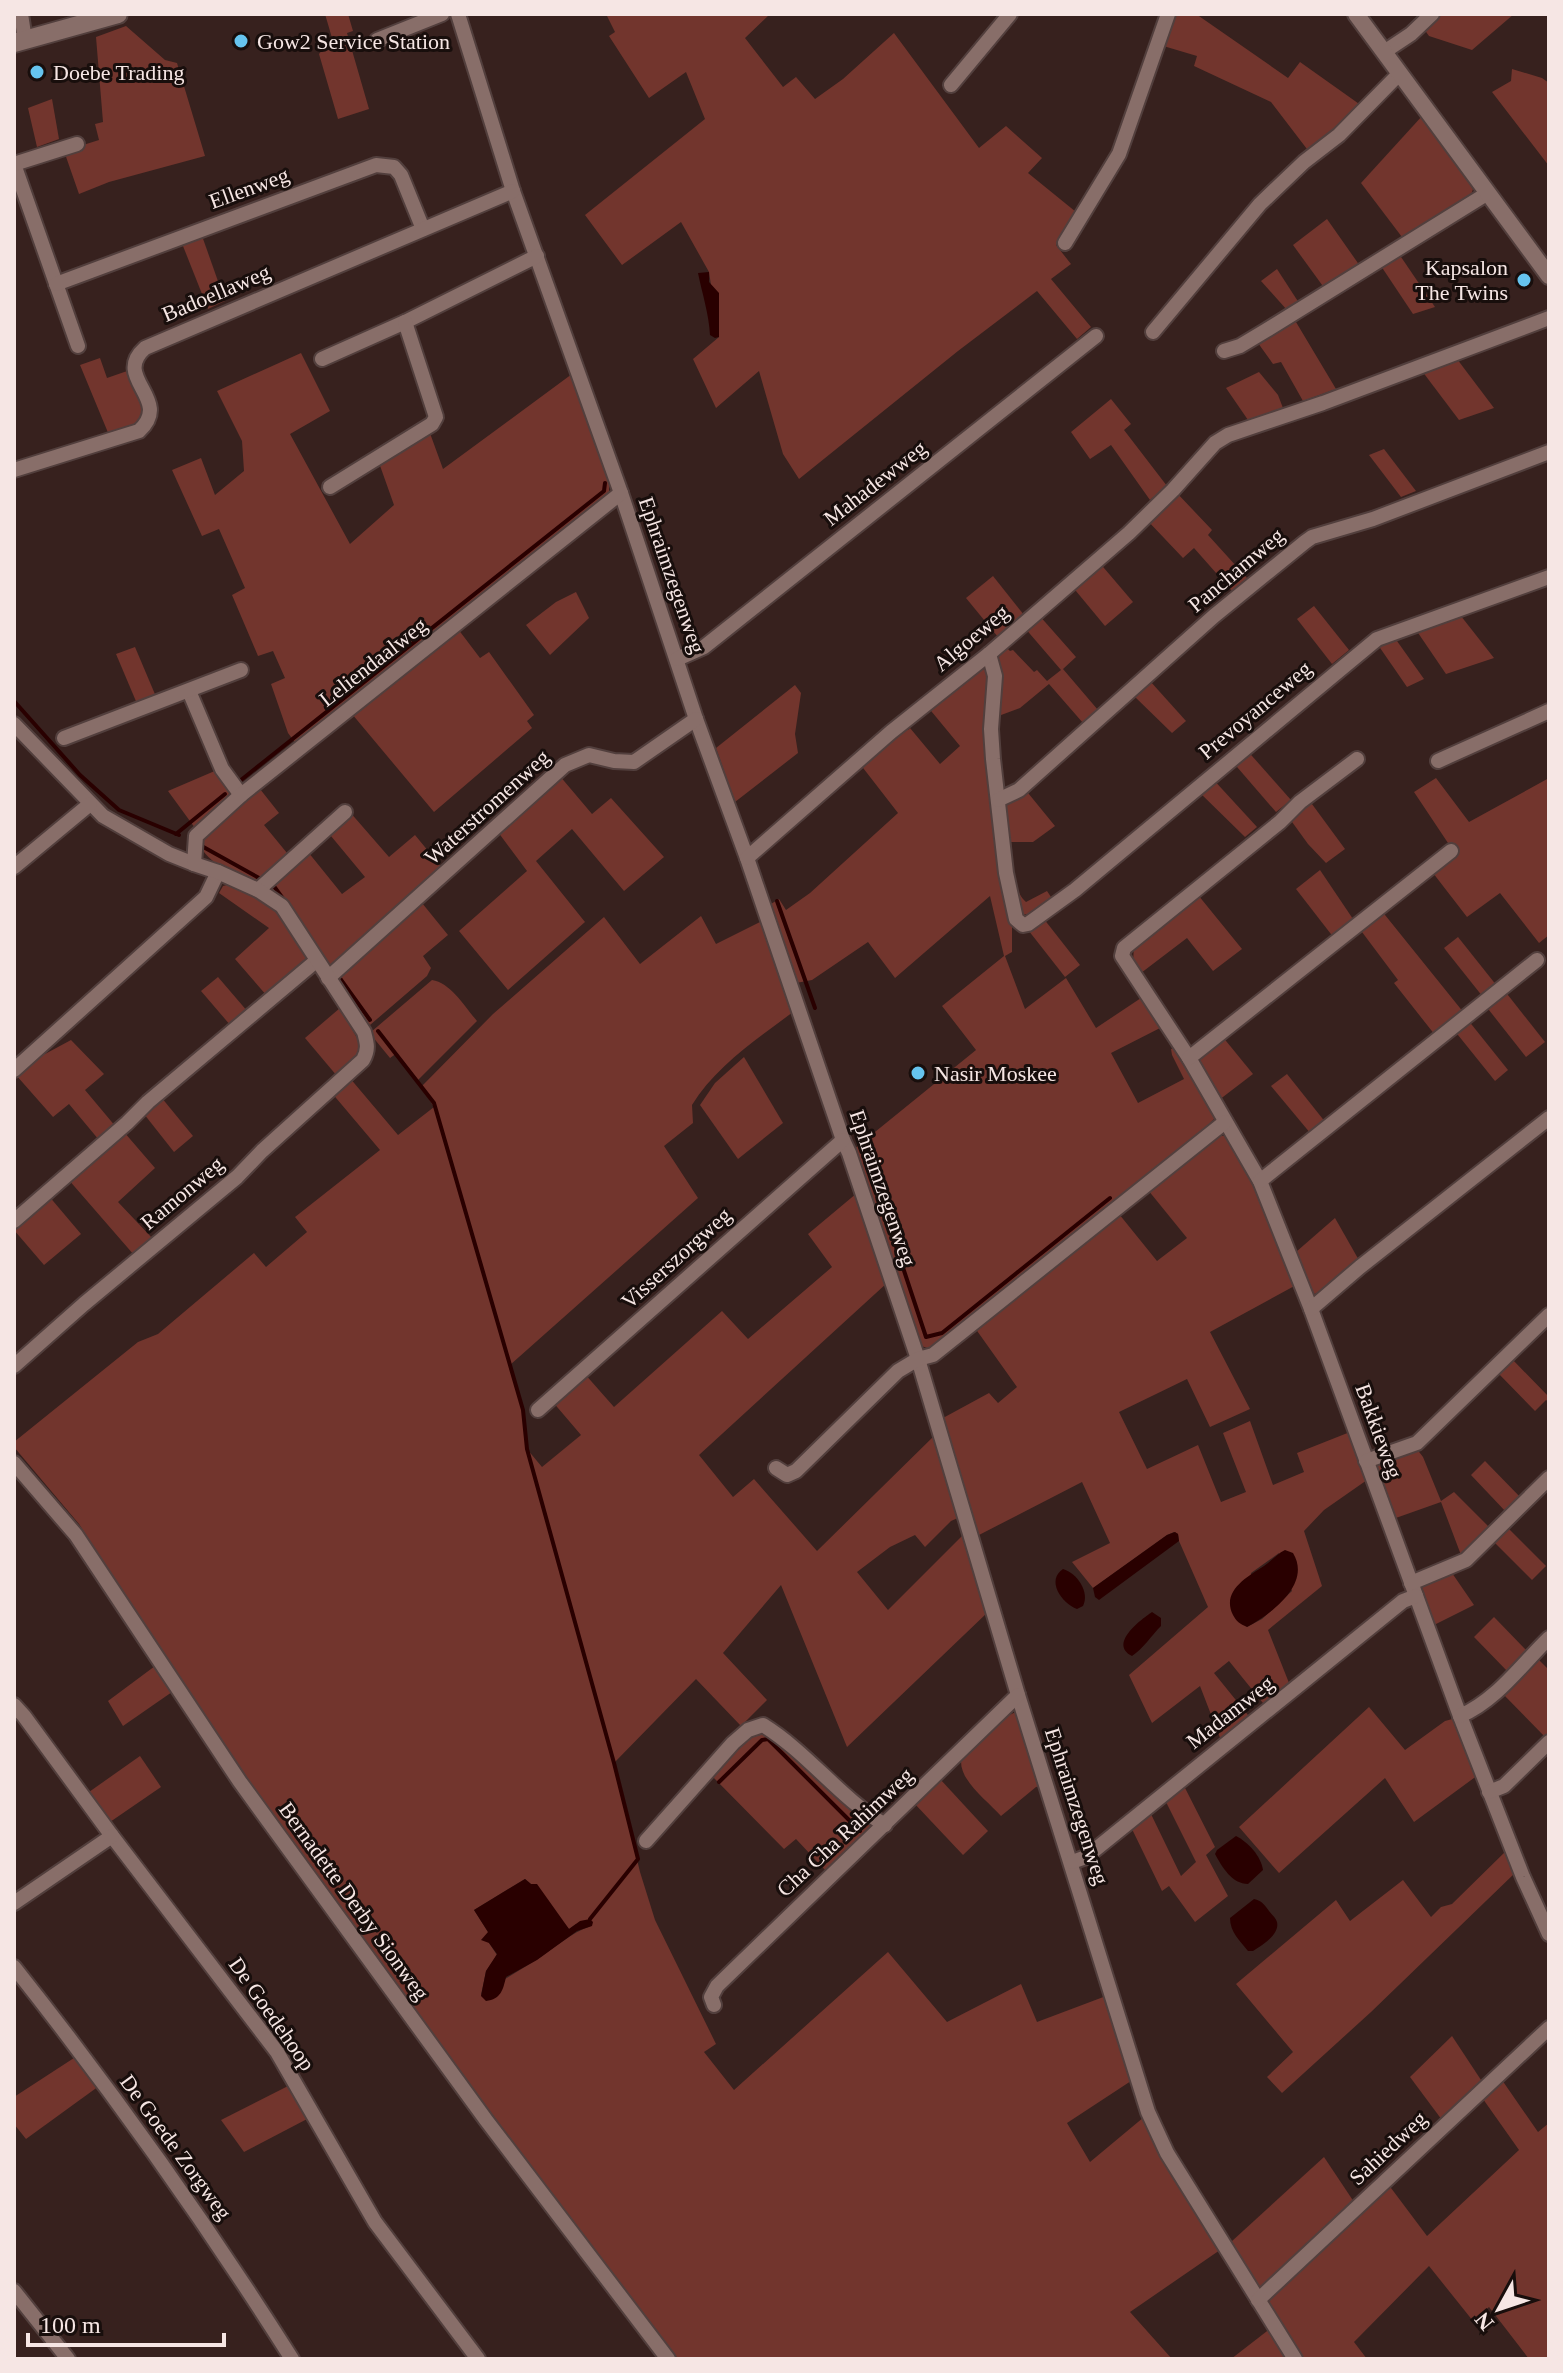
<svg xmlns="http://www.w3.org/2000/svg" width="1563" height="2373" font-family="Georgia,serif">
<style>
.green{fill:#72352d;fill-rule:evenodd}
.water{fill:#290000}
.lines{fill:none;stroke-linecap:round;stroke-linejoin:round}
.stream{stroke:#290000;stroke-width:4}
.minor-casing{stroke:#523f3d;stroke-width:18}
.tertiary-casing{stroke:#523f3d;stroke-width:20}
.secondary-casing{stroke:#523f3d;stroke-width:22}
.minor{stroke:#886e69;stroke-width:14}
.tertiary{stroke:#886e69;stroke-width:16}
.secondary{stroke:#886e69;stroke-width:18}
.poi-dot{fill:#66c4ef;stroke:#180e0c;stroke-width:3}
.labels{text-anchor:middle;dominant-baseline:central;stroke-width:6;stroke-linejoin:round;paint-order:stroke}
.poi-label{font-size:22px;fill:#f6e6e4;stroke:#180e0c;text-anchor:start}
.street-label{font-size:22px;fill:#f6e6e4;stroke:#180e0c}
</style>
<rect width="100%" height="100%" fill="#37211e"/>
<g class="green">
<path d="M325 14H348L353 31 347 33 369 109 338 119 319 54 332 38Z"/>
<path d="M606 14H770L745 38 783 87 796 77 815 99 843 79 894 33 979 148 1006 126 1042 158 1028 173 1076 212 1056 245 1071 264 1051 279 1091 327 1077 339 1037 291 958 351 799 479 783 454 759 371 716 408 693 359 719 337 709 272 681 222 622 265 585 215 705 119 686 72 649 98 609 36 615 32Z"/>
<path d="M1171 14H1196L1288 78 1300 62 1362 106 1310 153 1271 102 1194 66 1197 56 1160 45Z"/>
<path d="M1433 14H1514L1472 50 1429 36 1424 29Z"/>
<path d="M126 26 165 60 177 63 205 156 109 182 79 194 64 151 99 140 95 124 103 122 96 37Z"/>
<path d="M1512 69 1542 78 1549 83V166L1492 92 1511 81Z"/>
<path d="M52 99 59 139 37 147 28 108Z"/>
<path d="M1423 115 1473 189 1470 198 1405 241 1361 183Z"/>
<path d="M1327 219 1360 266 1325 289 1293 245Z"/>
<path d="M201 233 225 301 208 309 181 241Z"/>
<path d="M1399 254 1435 307 1413 314 1381 266Z"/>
<path d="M1277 269 1299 303 1287 310 1261 281Z"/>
<path d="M1293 317 1336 389 1303 401 1281 362 1273 364 1258 343Z"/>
<path d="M301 353 330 411 290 434 350 544 394 505 378 460 427 425 443 469 572 374 609 477V496L297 745 288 733 271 684 285 678 273 651 258 656 232 595 245 588 219 529 202 536 172 470 201 458 215 495 244 471 242 441 217 391Z"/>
<path d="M1454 355 1494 408 1459 420 1419 367Z"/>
<path d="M100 358 107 378 130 370 145 412 134 427 109 435 80 365Z"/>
<path d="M1259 372 1278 395 1283 408 1248 420 1226 388Z"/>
<path d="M1111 399 1131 424 1124 430 1167 486 1150 500 1111 445 1090 459 1071 432Z"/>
<path d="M1384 449 1416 491 1401 497 1369 455Z"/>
<path d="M1175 491 1212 530 1208 535 1247 578 1232 591 1194 548 1183 558 1146 519Z"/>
<path d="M1098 561 1133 602 1105 626 1071 585Z"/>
<path d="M993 576 1024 615 998 637 966 598Z"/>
<path d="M576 592 589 618 550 655 526 625 556 602Z"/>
<path d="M1314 606 1349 650 1332 664 1297 619Z"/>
<path d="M1457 611 1494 658 1446 674 1412 624Z"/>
<path d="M1038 614 1076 657 1063 669 1098 710 1083 723 1049 684 1020 708 993 718 995 658 1005 646 1010 651 1013 650 1034 672 1037 670 1047 681 1061 670 1024 627Z"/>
<path d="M458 629 480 658 489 652 534 715 527 721 532 728 434 812 352 714Z"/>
<path d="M1392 634 1424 679 1407 687 1376 642Z"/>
<path d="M135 647 157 699 138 706 116 654Z"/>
<path d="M984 665 987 667 989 674 1000 872 1004 903 1012 924V952L1005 956 1025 1009 1066 978 1096 1028 1144 996 1164 1026 1111 1053 1138 1103 1184 1079 1172 1055 1171 1049 1174 1048 1177 1050 1214 1114V1119L1190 1144 931 1349 921 1346 854 1149 976 1050 942 1006 1004 956 990 896 895 978 868 942 812 980 796 983 771 904 779 899 786 910 810 893 898 813 860 764 905 726 908 730 910 728 940 764 960 746 927 706Z"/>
<path d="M1150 681 1186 721 1172 733 1133 695Z"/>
<path d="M795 685 801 693 795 734 798 753 735 802 716 748Z"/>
<path d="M1245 748 1291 800 1276 812 1231 760Z"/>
<path d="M217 770 232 795 195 828 168 791Z"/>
<path d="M559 775 592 814 611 798 664 857 624 891 572 829 536 861 585 922 508 990 459 931 527 871 498 832Z"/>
<path d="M1211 777 1257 827 1245 837 1196 789Z"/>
<path d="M1436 778 1469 822 1549 778V935L1539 943 1500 893 1467 917 1433 873 1456 855 1414 792Z"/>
<path d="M1024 788 1055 826 1033 842H1011C1013 859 1012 891 1026 902L1047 891 1051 897 1028 914 1021 915 1000 816 1007 795Z"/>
<path d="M260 789 279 813 264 825 287 853 268 875 257 883C238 878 212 865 201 848L205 833Z"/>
<path d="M1309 800 1345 849 1326 863 1308 844 1287 815Z"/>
<path d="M349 811 389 857 415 835 443 869 333 967H328L266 888 304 847 342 894 365 877 326 830Z"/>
<path d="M1320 870 1355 922 1334 938 1296 889Z"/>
<path d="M234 883 275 907 285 918 306 958V962L267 996 235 959 269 928 219 893 223 886Z"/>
<path d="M1194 890 1242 949 1213 971 1187 938 1141 973 1133 963 1134 945Z"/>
<path d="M422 903 448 935 423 956 431 968 427 976 370 1025 342 990 339 984 342 975Z"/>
<path d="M1381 910 1464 1013 1435 1035 1394 983 1398 980 1359 928Z"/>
<path d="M1040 914 1080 965 1065 977 1025 926Z"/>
<path d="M701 916 716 944 762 921 793 1012C757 1039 716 1066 692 1105L693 1123 664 1146 698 1198 510 1365 523 1410 527 1449 542 1467 581 1435 552 1401 584 1373 614 1407 722 1311 748 1339 832 1267 808 1234 857 1193 887 1283 699 1455 733 1497 754 1479 817 1551 935 1435 960 1517 951 1521 925 1547 915 1535 890 1547 857 1572 888 1610 966 1532 988 1612 847 1747 781 1585 723 1653 767 1700 741 1726 696 1679 614 1763 640 1872 655 1920 716 2044 704 2052 734 2090 888 1952 947 2022 1021 1984 1037 2022 1106 1996 1131 2081 1067 2123 1090 2162 1144 2117 1169 2172 1220 2250 1130 2312 1172 2359H678L429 2031 250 1784 143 1625 79 1524 14 1447V1442L138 1342 158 1334 254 1253 266 1267 307 1232 295 1217 380 1150 331 1092 349 1077 398 1135 434 1107 421 1087 493 1014 604 917 640 964ZM525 1879 531 1884 569 1929 576 1924 591 1926C570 1933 555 1948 536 1960 517 1972 499 1982 481 1995L486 1971 497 1955 489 1943 488 1932 474 1910Z"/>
<path d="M1458 937 1497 986 1483 997 1444 948Z"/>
<path d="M218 977 248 1012 231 1026 201 991Z"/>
<path d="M432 980C451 983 465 1007 477 1021L418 1080 397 1053 390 1058 372 1036 371 1032Z"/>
<path d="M1504 990 1545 1042 1526 1057 1485 1005Z"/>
<path d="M340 1008 361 1045 359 1057 337 1076 305 1038Z"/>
<path d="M1468 1020 1508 1070 1495 1081 1454 1030Z"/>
<path d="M1222 1036 1253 1074 1219 1100 1196 1063 1198 1054Z"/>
<path d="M71 1040 104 1074 85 1090 116 1127 99 1140 69 1104 53 1117 16 1075 34 1055 45 1054Z"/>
<path d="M744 1057 783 1123 738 1159 700 1105 715 1083Z"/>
<path d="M1287 1074 1326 1123 1311 1134 1271 1086Z"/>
<path d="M161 1097 193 1136 174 1152 144 1114Z"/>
<path d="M124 1132 155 1168 118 1202 153 1239 134 1255 68 1179Z"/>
<path d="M1217 1136H1227L1256 1185 1298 1284 1210 1332 1250 1409 1210 1427 1187 1379 1119 1412 1147 1469 1198 1445 1221 1502 1246 1492 1223 1433 1250 1421 1273 1485 1304 1472 1297 1453 1350 1432 1367 1480 1324 1510 1304 1531 1322 1586 1268 1630 1291 1688 1267 1708 1229 1661 1214 1673 1252 1720 1222 1743 1200 1686 1152 1723 1129 1675 1208 1607 1179 1541 1178 1534 1174 1532 1167 1535 1093 1588 1072 1562 1110 1543 1082 1482 979 1535 943 1418 989 1393 998 1403 1017 1387 975 1328 1119 1214 1157 1261 1187 1238 1148 1190ZM1279 1553 1292 1591 1262 1619 1247 1627 1251 1573Z"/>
<path d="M48 1195 81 1234 44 1265 14 1230V1226Z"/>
<path d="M1335 1218 1360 1262 1320 1293 1313 1294 1296 1252Z"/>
<path d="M1512 1359 1549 1397V1402L1546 1400 1535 1411 1498 1373Z"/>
<path d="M1416 1448 1423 1457 1441 1501 1454 1492 1491 1529 1468 1552 1461 1555 1441 1502 1393 1519 1375 1465Z"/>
<path d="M1485 1461 1522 1499 1507 1513 1471 1475Z"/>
<path d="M1506 1526 1546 1566 1532 1580 1492 1540Z"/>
<path d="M1452 1573 1474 1605 1432 1626 1419 1586Z"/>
<path d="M1494 1617 1529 1653 1509 1673 1474 1637Z"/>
<path d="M1536 1657 1549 1670V1737L1547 1739 1502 1693Z"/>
<path d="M155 1666 172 1692 123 1726 108 1701Z"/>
<path d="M1369 1707 1405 1750 1445 1721 1456 1718 1478 1775 1414 1822 1385 1778 1279 1873 1239 1827Z"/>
<path d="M1016 1712 1042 1786 1036 1787 1001 1816C987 1800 955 1778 962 1755L1007 1716Z"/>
<path d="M766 1734 775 1737 876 1827 827 1872 796 1839 784 1849 712 1776C723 1758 744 1735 766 1734Z"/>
<path d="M140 1756 161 1787 110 1822 89 1792Z"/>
<path d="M940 1779 988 1831 963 1855 914 1803Z"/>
<path d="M1183 1784 1215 1847 1206 1855 1228 1896 1195 1922 1169 1886 1162 1891 1131 1827 1150 1812 1181 1876 1196 1862 1165 1800Z"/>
<path d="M1507 1850 1515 1873 1371 2012 1282 2093 1267 2077 1293 2052 1236 1984 1336 1900 1350 1921 1403 1880 1431 1917 1441 1907 1452 1904Z"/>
<path d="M1452 2036 1483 2083 1442 2120 1410 2077Z"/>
<path d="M77 2056 99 2086 26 2139 14 2124V2097Z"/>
<path d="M1502 2080 1538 2132 1549 2123V2359H1529L1489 2307 1473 2321 1429 2266 1354 2342 1367 2359H1303L1268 2304 1269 2297 1388 2184 1427 2236 1519 2150 1483 2099Z"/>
<path d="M290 2085 309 2118 244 2152 221 2120Z"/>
<path d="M1324 2157 1354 2202 1259 2288 1231 2242Z"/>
<path d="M1271 2328 1290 2359H1231Z"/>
</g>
<g class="water">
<path d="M709 272V282L719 293V337L715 338 710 335C709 314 702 293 698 273Z"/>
<path d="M1175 1532 1178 1534 1179 1541 1099 1600 1095 1597 1093 1588 1167 1535Z"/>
<path d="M1285 1550 1293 1553C1312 1584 1271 1614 1247 1627 1240 1624 1236 1621 1233 1615 1221 1591 1247 1577 1264 1566 1271 1561 1277 1554 1285 1550Z"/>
<path d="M1063 1569C1077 1573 1090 1592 1083 1606L1077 1609C1061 1603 1046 1580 1063 1569Z"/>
<path d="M1152 1612 1161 1618V1626C1151 1636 1143 1649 1132 1656 1109 1644 1139 1621 1152 1612Z"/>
<path d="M1236 1836C1248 1842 1261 1856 1263 1870L1248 1884C1232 1884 1222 1867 1215 1854L1217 1850Z"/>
<path d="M525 1879 531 1884H537L569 1929 580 1921 590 1919 593 1922 592 1926 577 1931 537 1960 506 1977C503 1990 501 1999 486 2001L481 1996 486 1971 497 1954 489 1943 481 1940 488 1932 474 1910Z"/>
<path d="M1254 1899C1262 1901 1264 1904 1269 1911 1272 1915 1276 1918 1277 1922 1280 1935 1261 1946 1253 1951H1248C1240 1941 1230 1932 1230 1918Z"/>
</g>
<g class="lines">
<g class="stream">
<path d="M14 701 80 775 119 810 179 835"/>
<path d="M241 780 604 491 605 483"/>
<path d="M176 834 225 794"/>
<path d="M198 844 259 878"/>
<path d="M273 885 284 900"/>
<path d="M777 901 815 1008"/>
<path d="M339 977 370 1020"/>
<path d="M378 1031 434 1103 523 1410 527 1449 614 1763 638 1859 590 1919"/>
<path d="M864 1150 926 1337 942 1333 1110 1198"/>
<path d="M719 1782 762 1740 768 1739 860 1831"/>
</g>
<g class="minor-casing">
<g id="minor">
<path d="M21 14 25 40"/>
<path d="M458 14 513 191 621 493 696 719 747 858 843 1140 849 1153 918 1359 1018 1695 1148 2112 1167 2153 1295 2359"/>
<path d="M377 40 442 14"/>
<path d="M1384 52 1411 34 1432 14"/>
<path d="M951 85 1010 14"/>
<path d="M14 164 78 346"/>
<path d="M14 164 77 144"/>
<path d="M1065 243 1119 154 1168 14"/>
<path d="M56 284 376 165 394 167 401 175 423 229"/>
<path d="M1153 332 1260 204 1304 162 1339 135 1400 73"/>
<path d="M1224 351 1240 346 1265 331 1488 193"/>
<path d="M322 359 405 322 537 256"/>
<path d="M14 470 139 431C174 399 111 378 145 348L513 191"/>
<path d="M330 487 432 424 436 417 405 322"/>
<path d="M989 654 995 676 991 729 993 759 1006 873 1016 919 1023 925 1028 924 1075 890 1377 639 1549 577"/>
<path d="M677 659 704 647 1096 336"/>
<path d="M189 691 222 769 241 795"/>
<path d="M14 724 103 816 169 854 194 864"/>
<path d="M64 738 241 670"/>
<path d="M1357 759 1300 802 1280 822 1124 948 1122 956 1189 1058 1260 1181 1311 1309 1460 1716 1523 1877 1549 1934"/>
<path d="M1438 761 1549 711"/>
<path d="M998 800 1019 790 1214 616 1305 542 1312 537 1373 519 1549 452"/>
<path d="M747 858 891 732 989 654 1129 533 1173 490 1215 443 1228 435 1323 403 1549 318"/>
<path d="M14 867 90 804"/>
<path d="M258 890 345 812"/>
<path d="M328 978 565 765 589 755 614 761 634 762 696 719"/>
<path d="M1189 1058 1451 851"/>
<path d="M14 1070 206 897 218 872"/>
<path d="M1260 1181 1537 960"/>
<path d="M14 1221 127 1123 148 1102 316 961"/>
<path d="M1311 1309 1360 1267 1549 1118"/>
<path d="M14 1366 84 1304 237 1177 262 1151 363 1060C369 1049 367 1043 364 1032L282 906 258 890 218 872 194 864 196 836 241 795 621 493"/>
<path d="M538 1410 843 1140"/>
<path d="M1366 1461 1417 1443 1549 1315"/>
<path d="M14 1463 76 1535 240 1782 486 2120 668 2359"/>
<path d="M776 1468 787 1475 796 1471 898 1371 918 1359 933 1355 1225 1122"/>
<path d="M1411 1583 1466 1560 1549 1478"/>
<path d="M14 1705 24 1716 112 1836 277 2052 375 2222 478 2359"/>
<path d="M1460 1716C1496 1701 1522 1664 1549 1638"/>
<path d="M1489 1792 1504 1786 1549 1742"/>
<path d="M646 1841 733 1743 748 1730 763 1725C808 1753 840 1798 885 1825"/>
<path d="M1072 1862 1086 1857 1403 1601 1416 1596"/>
<path d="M14 1903 112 1836"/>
<path d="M14 1967C114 2093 206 2223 292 2359"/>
<path d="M714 2005 711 1997 717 1986 1018 1695"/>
<path d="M14 2291 68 2359"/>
<path d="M1258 2300 1549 2028"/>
</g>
</g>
<g class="tertiary-casing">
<path id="tertiary" d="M1356 14 1549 276"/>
</g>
<g class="secondary-casing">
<path id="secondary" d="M14 43 118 14"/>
</g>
<use href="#minor" class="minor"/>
<use href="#tertiary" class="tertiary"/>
<use href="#secondary" class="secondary"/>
</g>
<g class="poi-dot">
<circle cx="241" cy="41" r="8"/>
<circle cx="37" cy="72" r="8"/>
<circle cx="1524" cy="280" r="8"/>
<circle cx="918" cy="1073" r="8"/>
</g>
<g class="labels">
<g class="poi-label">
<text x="257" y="41">Gow2 Service Station</text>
<text x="53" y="72">Doebe Trading</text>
<text x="1508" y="267" text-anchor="end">Kapsalon<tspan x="1508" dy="25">The Twins</tspan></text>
<text x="934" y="1073">Nasir Moskee</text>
</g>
<g class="street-label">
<text transform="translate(249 188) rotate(-20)">Ellenweg</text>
<text transform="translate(216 293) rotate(-23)">Badoellaweg</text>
<text transform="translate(875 483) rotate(-38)">Mahadewweg</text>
<text transform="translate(1236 570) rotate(-40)">Panchamweg</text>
<text transform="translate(672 575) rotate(71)">Ephraimzegenweg</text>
<text transform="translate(971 638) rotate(-40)">Algoeweg</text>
<text transform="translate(373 662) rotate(-38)">Leliendaalweg</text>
<text transform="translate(1255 710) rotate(-40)">Prevoyanceweg</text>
<text transform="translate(487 807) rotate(-42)">Waterstromenweg</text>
<text transform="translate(883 1188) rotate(71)">Ephraimzegenweg</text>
<text transform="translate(182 1193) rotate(-40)">Ramonweg</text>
<text transform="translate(676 1258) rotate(-42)">Visserszorgweg</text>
<text transform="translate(1379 1431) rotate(70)">Bakkieweg</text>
<text transform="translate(1230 1712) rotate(-38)">Madamweg</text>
<text transform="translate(1077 1806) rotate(72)">Ephraimzegenweg</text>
<text transform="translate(845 1832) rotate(-43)">Cha Cha Rahimweg</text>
<text transform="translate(354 1901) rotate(54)">Bernadette Derby Sionweg</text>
<text transform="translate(272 2014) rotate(55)">De Goedehoop</text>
<text transform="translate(176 2147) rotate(54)">De Goede Zorgweg</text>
<text transform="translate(1388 2148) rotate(-43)">Sahiedweg</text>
</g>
</g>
<rect width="1563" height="2373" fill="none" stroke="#f6e6e4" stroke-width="32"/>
<g transform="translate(1499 2309) rotate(230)" stroke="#180e0c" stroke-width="6" paint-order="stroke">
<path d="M0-6L14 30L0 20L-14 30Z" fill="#f6e6e4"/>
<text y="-12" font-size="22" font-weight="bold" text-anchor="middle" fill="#f6e6e4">N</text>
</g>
<path d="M28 2333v12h196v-12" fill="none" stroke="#f6e6e4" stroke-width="4"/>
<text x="40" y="2333" font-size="24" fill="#f6e6e4" stroke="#180e0c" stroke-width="6" paint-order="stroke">100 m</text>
</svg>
